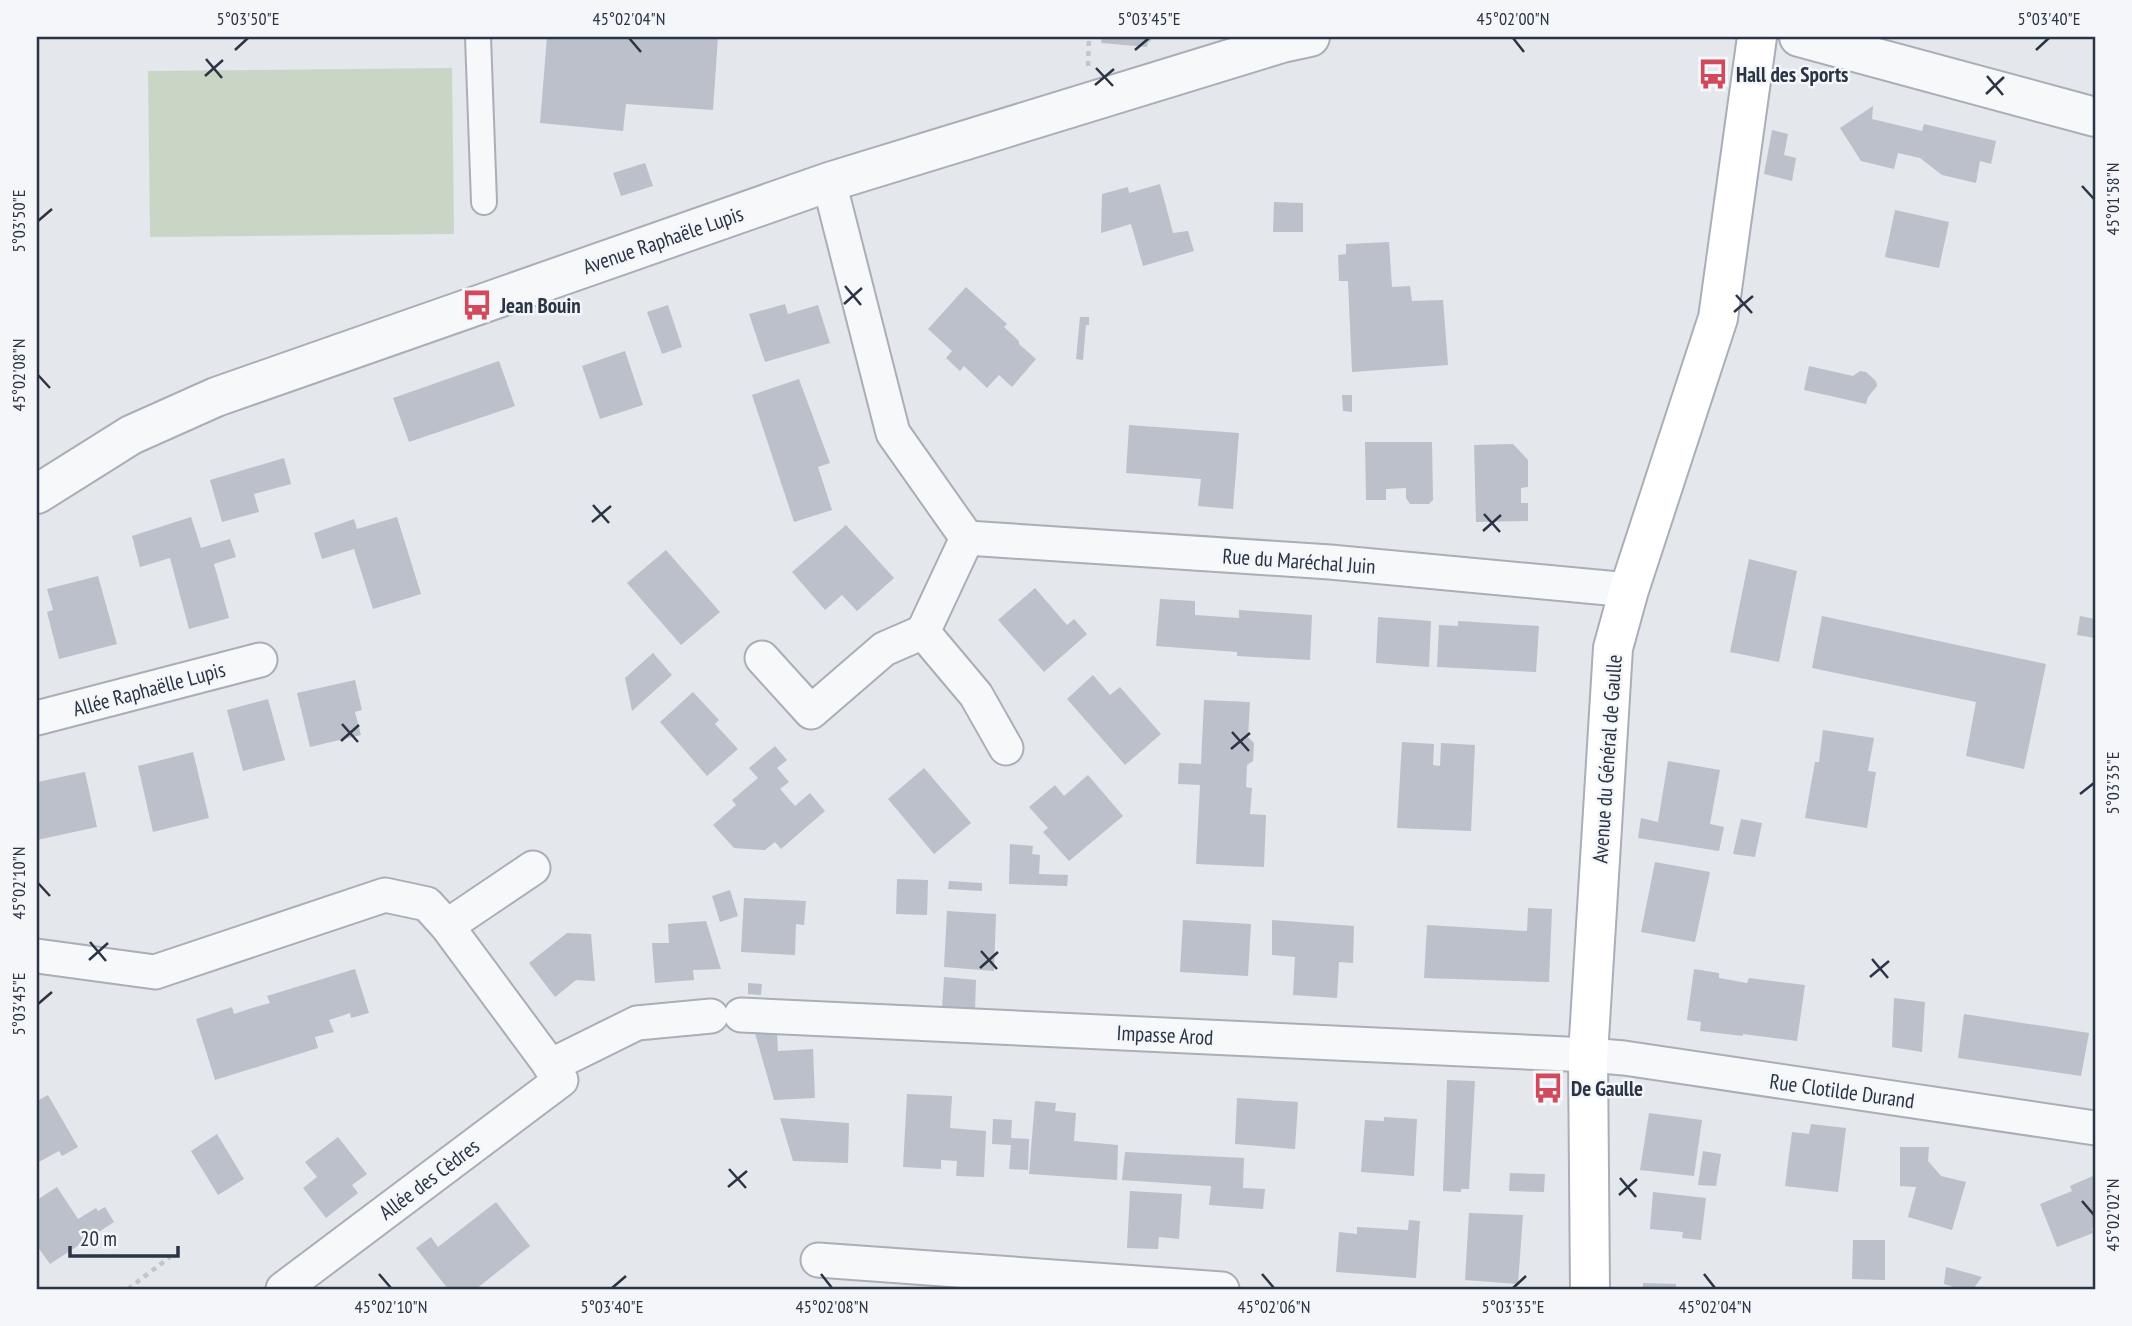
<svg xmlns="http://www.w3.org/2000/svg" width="2132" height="1326" font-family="'PT Sans Narrow',sans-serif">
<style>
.green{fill:#c9d6c5}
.building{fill:#bbc0ca}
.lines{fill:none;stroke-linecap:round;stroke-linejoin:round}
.pedestrian-casing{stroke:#a9aeb7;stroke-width:28}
.minor-casing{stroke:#a9aeb7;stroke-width:37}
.tertiary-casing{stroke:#a9aeb7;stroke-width:42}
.secondary-casing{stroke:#a9aeb7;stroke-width:42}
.path{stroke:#c2c5cb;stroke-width:4.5;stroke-dasharray:5 5;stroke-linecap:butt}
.pedestrian{stroke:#f7f8fa;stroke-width:24}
.minor{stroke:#f7f8fa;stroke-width:33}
.tertiary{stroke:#f7f8fa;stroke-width:38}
.secondary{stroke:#fff;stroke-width:38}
.ticks{fill:none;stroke:#2b3445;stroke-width:2.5}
.labels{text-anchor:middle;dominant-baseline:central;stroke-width:5;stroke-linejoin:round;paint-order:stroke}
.poi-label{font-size:21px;font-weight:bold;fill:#2b3445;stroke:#f4f6f9;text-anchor:start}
.street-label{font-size:21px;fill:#2b3445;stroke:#f4f6f9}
.neatline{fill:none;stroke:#2b3445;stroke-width:2.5}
.ticks-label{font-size:18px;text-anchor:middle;fill:#2b3445}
</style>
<rect width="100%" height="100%" fill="#e4e7ec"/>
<path class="green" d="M452 68 454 234 150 237 148 71Z"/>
<g class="building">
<path d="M547 37H718L713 110 626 104 623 131 540 123Z"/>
<path d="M1102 37H1152L1150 42H1148L1147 47 1101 43Z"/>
<path d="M1873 106 1872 119 1922 131 1924 124 1996 141 1991 164 1980 161 1976 183 1942 175 1920 158 1898 153 1894 169 1861 161 1840 128Z"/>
<path d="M1772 130 1788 134 1784 155 1796 158 1792 181 1764 174Z"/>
<path d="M645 163 653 186 621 196 613 173Z"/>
<path d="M1160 184 1173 233 1188 231 1194 251 1143 266 1131 224 1101 233 1102 194 1128 187 1129 193Z"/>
<path d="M1274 202 1303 203V232H1273Z"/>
<path d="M1895 210 1949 222 1939 268 1885 257Z"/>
<path d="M1389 242 1392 287 1410 286 1412 301 1443 300 1448 365 1352 372 1348 281H1339L1338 255 1346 254V244Z"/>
<path d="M966 287 1007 324 1004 327 1019 341V344L1036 359 1012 387 999 375 987 388 964 366 960 371 946 358 952 351 928 329Z"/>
<path d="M785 304 788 314 818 305 830 343 765 362 749 314Z"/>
<path d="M668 305 682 347 662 354 647 312Z"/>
<path d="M1080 317H1089V325H1086L1083 360 1076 359Z"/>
<path d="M625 351 643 405 600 419 582 366Z"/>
<path d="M499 361 515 406 409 442 393 398Z"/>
<path d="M1809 366 1853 376 1860 371 1866 372 1876 381 1877 386 1868 397 1866 404 1804 390Z"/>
<path d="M799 379 830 463 818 467 832 510 794 522 752 395Z"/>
<path d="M1342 395H1352V412L1343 411Z"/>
<path d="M1129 425 1239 433 1233 509 1198 506 1201 479 1126 473Z"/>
<path d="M1365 442H1432L1433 500 1429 504H1410L1406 498V488L1386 489V500H1366Z"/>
<path d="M1513 444 1528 460V487L1521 488V503H1528V521L1476 522 1474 445Z"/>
<path d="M284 458 291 484 254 494 259 512 222 522 210 480Z"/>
<path d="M191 517 201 548 230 539 236 557 214 564 229 618 189 629 170 558 140 567 132 536Z"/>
<path d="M397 517 421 594 373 609 354 549 322 559 314 533 354 519 357 529Z"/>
<path d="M846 525 894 578 857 611 842 595 825 610 792 572Z"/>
<path d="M666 550 720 612 681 645 627 583Z"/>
<path d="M1749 559 1797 571 1779 662 1730 652Z"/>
<path d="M98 576 117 644 59 659 47 612 53 610 47 589Z"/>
<path d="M1035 588 1067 625 1074 619 1087 634 1044 672 998 620Z"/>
<path d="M1160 599 1195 601V615L1239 618V610L1312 615 1310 660 1237 656V652L1156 646Z"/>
<path d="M1822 616 2046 664 2024 769 1966 756 1976 702 1812 668Z"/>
<path d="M2080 616 2095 619V638L2077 635Z"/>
<path d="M1378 617 1431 621 1429 667 1376 663Z"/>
<path d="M1458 621 1539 626 1536 672 1437 667 1439 625 1458 626Z"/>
<path d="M653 653 672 675 632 711 625 678Z"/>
<path d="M1093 675 1110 695 1120 687 1161 734 1125 765 1067 699Z"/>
<path d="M355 680 362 710 355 712 361 735 310 747 297 693Z"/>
<path d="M693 692 719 720 715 724 738 749 707 776 660 722Z"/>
<path d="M268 699 285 760 243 771 227 710Z"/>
<path d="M1204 700 1250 702 1248 737 1254 743 1253 761 1247 765 1246 787 1252 788 1250 814 1266 815 1264 867 1196 864 1200 785 1178 784 1179 763 1201 764Z"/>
<path d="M1823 730 1874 738 1868 771 1876 772 1867 828 1805 818 1815 762H1819Z"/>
<path d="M1402 742 1434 744 1433 765 1440 766 1441 743 1475 745 1471 831 1397 828Z"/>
<path d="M775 746 787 760 777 768 789 782 780 789 795 806 810 793 825 811 781 849 775 842 765 850 734 848 713 825 736 805 732 800 758 778 749 768Z"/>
<path d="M193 752 209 818 153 832 138 766Z"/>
<path d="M1668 761 1720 770 1710 824 1724 827 1719 851 1638 838 1641 818 1658 822Z"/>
<path d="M924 768 971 823 934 854 888 799Z"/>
<path d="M85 772 97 827 37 840V782Z"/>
<path d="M1088 775 1123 816 1069 861 1043 832 1048 828 1029 807 1055 785 1064 796Z"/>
<path d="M1741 819 1762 823 1755 857 1733 854Z"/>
<path d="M1010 844 1033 846 1032 854 1040 855 1039 874 1068 875 1067 886 1009 884Z"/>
<path d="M1655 862 1710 872 1695 942 1641 932Z"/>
<path d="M897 879 928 880 927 915 896 914Z"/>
<path d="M949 881 982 883V891L948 889Z"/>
<path d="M730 890 738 916 720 922 712 896Z"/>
<path d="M744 898 806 901 804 925 796 924 795 955 741 952Z"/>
<path d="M1528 908 1552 909 1549 982 1424 978 1427 925 1527 931Z"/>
<path d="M947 911 996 914 994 971 944 967Z"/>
<path d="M1183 920 1251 924 1248 976 1180 972Z"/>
<path d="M1272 920 1354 926 1353 963 1339 962 1337 998 1293 995 1295 957 1272 955Z"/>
<path d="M706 921 721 969 693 970 694 980 655 983 652 943H669L668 924Z"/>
<path d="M567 933 591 934 595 981 576 980 555 997 529 963Z"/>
<path d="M355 969 369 1013 351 1018 350 1013 329 1020 334 1032 315 1037 318 1048 215 1080 196 1019 232 1007 234 1014 252 1008 270 1003 267 996Z"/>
<path d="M1694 969 1719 973V978L1747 983 1749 978 1805 985 1797 1041 1743 1034V1036L1700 1031 1701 1022 1687 1020Z"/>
<path d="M944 977 976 980 975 1011 942 1009Z"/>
<path d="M748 983 762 984 761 995 748 994Z"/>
<path d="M1894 998 1925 1002 1922 1052 1892 1047Z"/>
<path d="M1964 1014 2089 1033 2081 1076 1958 1058Z"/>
<path d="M755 1033 777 1034 778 1051 813 1049 815 1098 774 1100Z"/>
<path d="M1447 1080 1475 1081 1469 1189H1461V1192L1443 1191Z"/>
<path d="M907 1094 952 1096 950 1128 986 1131 984 1177 956 1176 957 1161 941 1160V1169L903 1167Z"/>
<path d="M48 1095 78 1147 62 1156 59 1151 37 1163V1101Z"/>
<path d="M1237 1098 1298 1102 1295 1149 1235 1144Z"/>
<path d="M1035 1101 1056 1103 1055 1111 1076 1113 1074 1141 1118 1145 1117 1180 1029 1174Z"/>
<path d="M1649 1113 1702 1120 1694 1176 1640 1170Z"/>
<path d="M1384 1117 1417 1119 1414 1176 1361 1172 1365 1120 1384 1121Z"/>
<path d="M780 1118 849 1123 848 1163 793 1161Z"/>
<path d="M993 1119 1012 1120 1011 1138 1029 1139 1028 1170 1009 1169 1011 1145 992 1144Z"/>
<path d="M1811 1124 1846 1128 1838 1192 1785 1186 1792 1132 1809 1134Z"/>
<path d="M217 1134 244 1179 218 1195 191 1151Z"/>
<path d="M338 1137 367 1174 352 1185 358 1193 326 1218 303 1188 317 1177 305 1162Z"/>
<path d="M1900 1147H1929L1928 1161 1941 1176 1966 1182 1952 1230 1908 1217 1916 1187 1900 1186Z"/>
<path d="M1703 1151 1721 1154 1716 1186 1698 1185Z"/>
<path d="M1125 1152 1244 1158 1243 1188 1265 1189 1263 1209 1209 1205 1211 1186 1122 1180Z"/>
<path d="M1510 1173 1545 1174 1544 1192 1509 1191Z"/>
<path d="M2095 1175V1227L2092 1228 2093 1233 2057 1247 2040 1204 2072 1191 2070 1186Z"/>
<path d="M57 1187 78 1219 96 1208 98 1211 105 1207 114 1222 50 1264 37 1246V1200Z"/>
<path d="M1130 1191 1182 1194 1179 1239 1159 1237 1158 1249 1127 1248Z"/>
<path d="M1653 1192 1706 1198 1701 1240 1682 1238 1683 1232 1650 1229Z"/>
<path d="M496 1202 530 1246 476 1289H448L416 1248 431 1237 438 1247Z"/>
<path d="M1469 1213 1523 1215 1518 1284 1465 1280Z"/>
<path d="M1409 1220 1420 1221 1416 1278 1336 1272 1339 1232 1357 1234V1227L1408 1230Z"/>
<path d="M1853 1240H1885V1280L1852 1279Z"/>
<path d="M1946 1267 1968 1273 1982 1277 1973 1289H1960L1944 1284Z"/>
<path d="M1643 1283 1676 1284V1289H1643Z"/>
</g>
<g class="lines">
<g class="pedestrian-casing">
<path id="pedestrian" d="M478 37 484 202"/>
</g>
<g class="minor-casing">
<g id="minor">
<path d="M829 182 893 433 967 538"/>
<path d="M967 538 1330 562 1629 590"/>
<path d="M923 632 976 695 1006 748"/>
<path d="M762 658 811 712 884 649 923 632 967 538"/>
<path d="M37 718 260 660"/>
<path d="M447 926 533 868"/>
<path d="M37 956 155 972 385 895 427 904 447 926 561 1080 283 1289"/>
<path d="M741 1015 1588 1055 1624 1058 2095 1128"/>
<path d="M550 1066 637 1023 711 1016"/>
<path d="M818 1260 1222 1289"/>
</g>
</g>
<g class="tertiary-casing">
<g id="tertiary">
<path d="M1799 37 2095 117"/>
<path d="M37 494 131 435 216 397 829 182 1282 43 1310 37"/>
</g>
</g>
<g class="secondary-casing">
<path id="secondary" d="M1590 1289 1588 1055 1613 648 1629 590 1718 318 1757 37"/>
</g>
<g class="path">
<path d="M1088 66 1089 37"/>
<path d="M128 1289 170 1257"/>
</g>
<use href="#pedestrian" class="pedestrian"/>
<use href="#minor" class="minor"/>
<use href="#tertiary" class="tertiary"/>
<use href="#secondary" class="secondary"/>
</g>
<path class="ticks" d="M629 38 641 52M1513 38 1524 52M235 50 248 38M1135 50 1149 38M2036 50 2049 38M206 59 222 78M1096 68 1113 86M205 76 223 60M1987 76 2003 95M1095 85 1114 69M1986 94 2004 77M2082 186 2094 199M38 221 52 209M845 286 861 305M1736 295 1752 313M844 304 862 288M1734 312 1753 296M38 375 50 388M593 505 609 523M1484 514 1500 532M592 522 611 506M1483 531 1501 515M342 724 358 742M1232 732 1249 751M341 741 359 725M1231 749 1250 733M2080 794 2094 783M38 883 50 896M90 942 106 961M981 951 997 969M1872 959 1888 978M89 960 108 943M980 968 998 952M1870 977 1889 961M38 1004 52 992M729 1169 746 1188M1620 1178 1636 1197M728 1187 747 1171M1619 1195 1637 1179M2082 1201 2094 1215M379 1274 391 1288M821 1274 832 1288M1262 1274 1274 1288M1704 1274 1715 1288M612 1288 626 1276M1513 1288 1526 1276"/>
<defs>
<g id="bus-bare" transform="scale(2.415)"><path d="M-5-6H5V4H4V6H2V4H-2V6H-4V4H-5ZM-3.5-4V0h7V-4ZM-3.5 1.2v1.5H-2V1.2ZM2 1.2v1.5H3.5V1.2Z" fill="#d1495b" stroke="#f4f6f9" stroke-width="2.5" paint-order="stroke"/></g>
</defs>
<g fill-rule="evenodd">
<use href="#bus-bare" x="1713" y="74"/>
<use href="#bus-bare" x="477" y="305"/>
<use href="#bus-bare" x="1548" y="1088"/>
</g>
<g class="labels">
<g class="poi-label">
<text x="1736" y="74">Hall des Sports</text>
<text x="500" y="305">Jean Bouin</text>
<text x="1571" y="1088">De Gaulle</text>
</g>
<g class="street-label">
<text transform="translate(663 240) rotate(-19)">Avenue Raphaële Lupis</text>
<text transform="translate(1299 561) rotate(4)">Rue du Maréchal Juin</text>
<text transform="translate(149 689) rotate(-15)">Allée Raphaëlle Lupis</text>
<text transform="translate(1607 759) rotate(-86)">Avenue du Général de Gaulle</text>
<text transform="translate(1165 1035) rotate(3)">Impasse Arod</text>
<text transform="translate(1842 1091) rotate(8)">Rue Clotilde Durand</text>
<text transform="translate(429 1179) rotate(-37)">Allée des Cèdres</text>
</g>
</g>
<rect width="2132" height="1326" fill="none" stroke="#f4f6f9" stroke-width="77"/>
<path d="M70 1246v10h108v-10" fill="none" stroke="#2b3445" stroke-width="3.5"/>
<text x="80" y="1246" font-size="21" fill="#2b3445" stroke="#f4f6f9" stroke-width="5" paint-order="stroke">20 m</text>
<rect x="38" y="38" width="2056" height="1250" class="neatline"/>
<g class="ticks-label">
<text x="248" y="25">5°03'50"E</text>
<text x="629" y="25">45°02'04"N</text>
<text x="1149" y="25">5°03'45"E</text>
<text x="1513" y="25">45°02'00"N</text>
<text x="2049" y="25">5°03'40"E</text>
<text transform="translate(2113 199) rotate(-90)" y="6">45°01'58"N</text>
<text transform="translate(19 221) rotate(-90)" y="6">5°03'50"E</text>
<text transform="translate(19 375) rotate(-90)" y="6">45°02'08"N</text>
<text transform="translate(2113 783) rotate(-90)" y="6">5°03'35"E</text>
<text transform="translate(19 883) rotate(-90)" y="6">45°02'10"N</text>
<text transform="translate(19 1004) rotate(-90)" y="6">5°03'45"E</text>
<text transform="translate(2113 1215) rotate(-90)" y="6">45°02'02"N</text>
<text x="391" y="1313">45°02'10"N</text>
<text x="612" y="1313">5°03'40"E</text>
<text x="832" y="1313">45°02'08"N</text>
<text x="1274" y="1313">45°02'06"N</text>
<text x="1513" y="1313">5°03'35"E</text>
<text x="1715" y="1313">45°02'04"N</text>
</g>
</svg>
